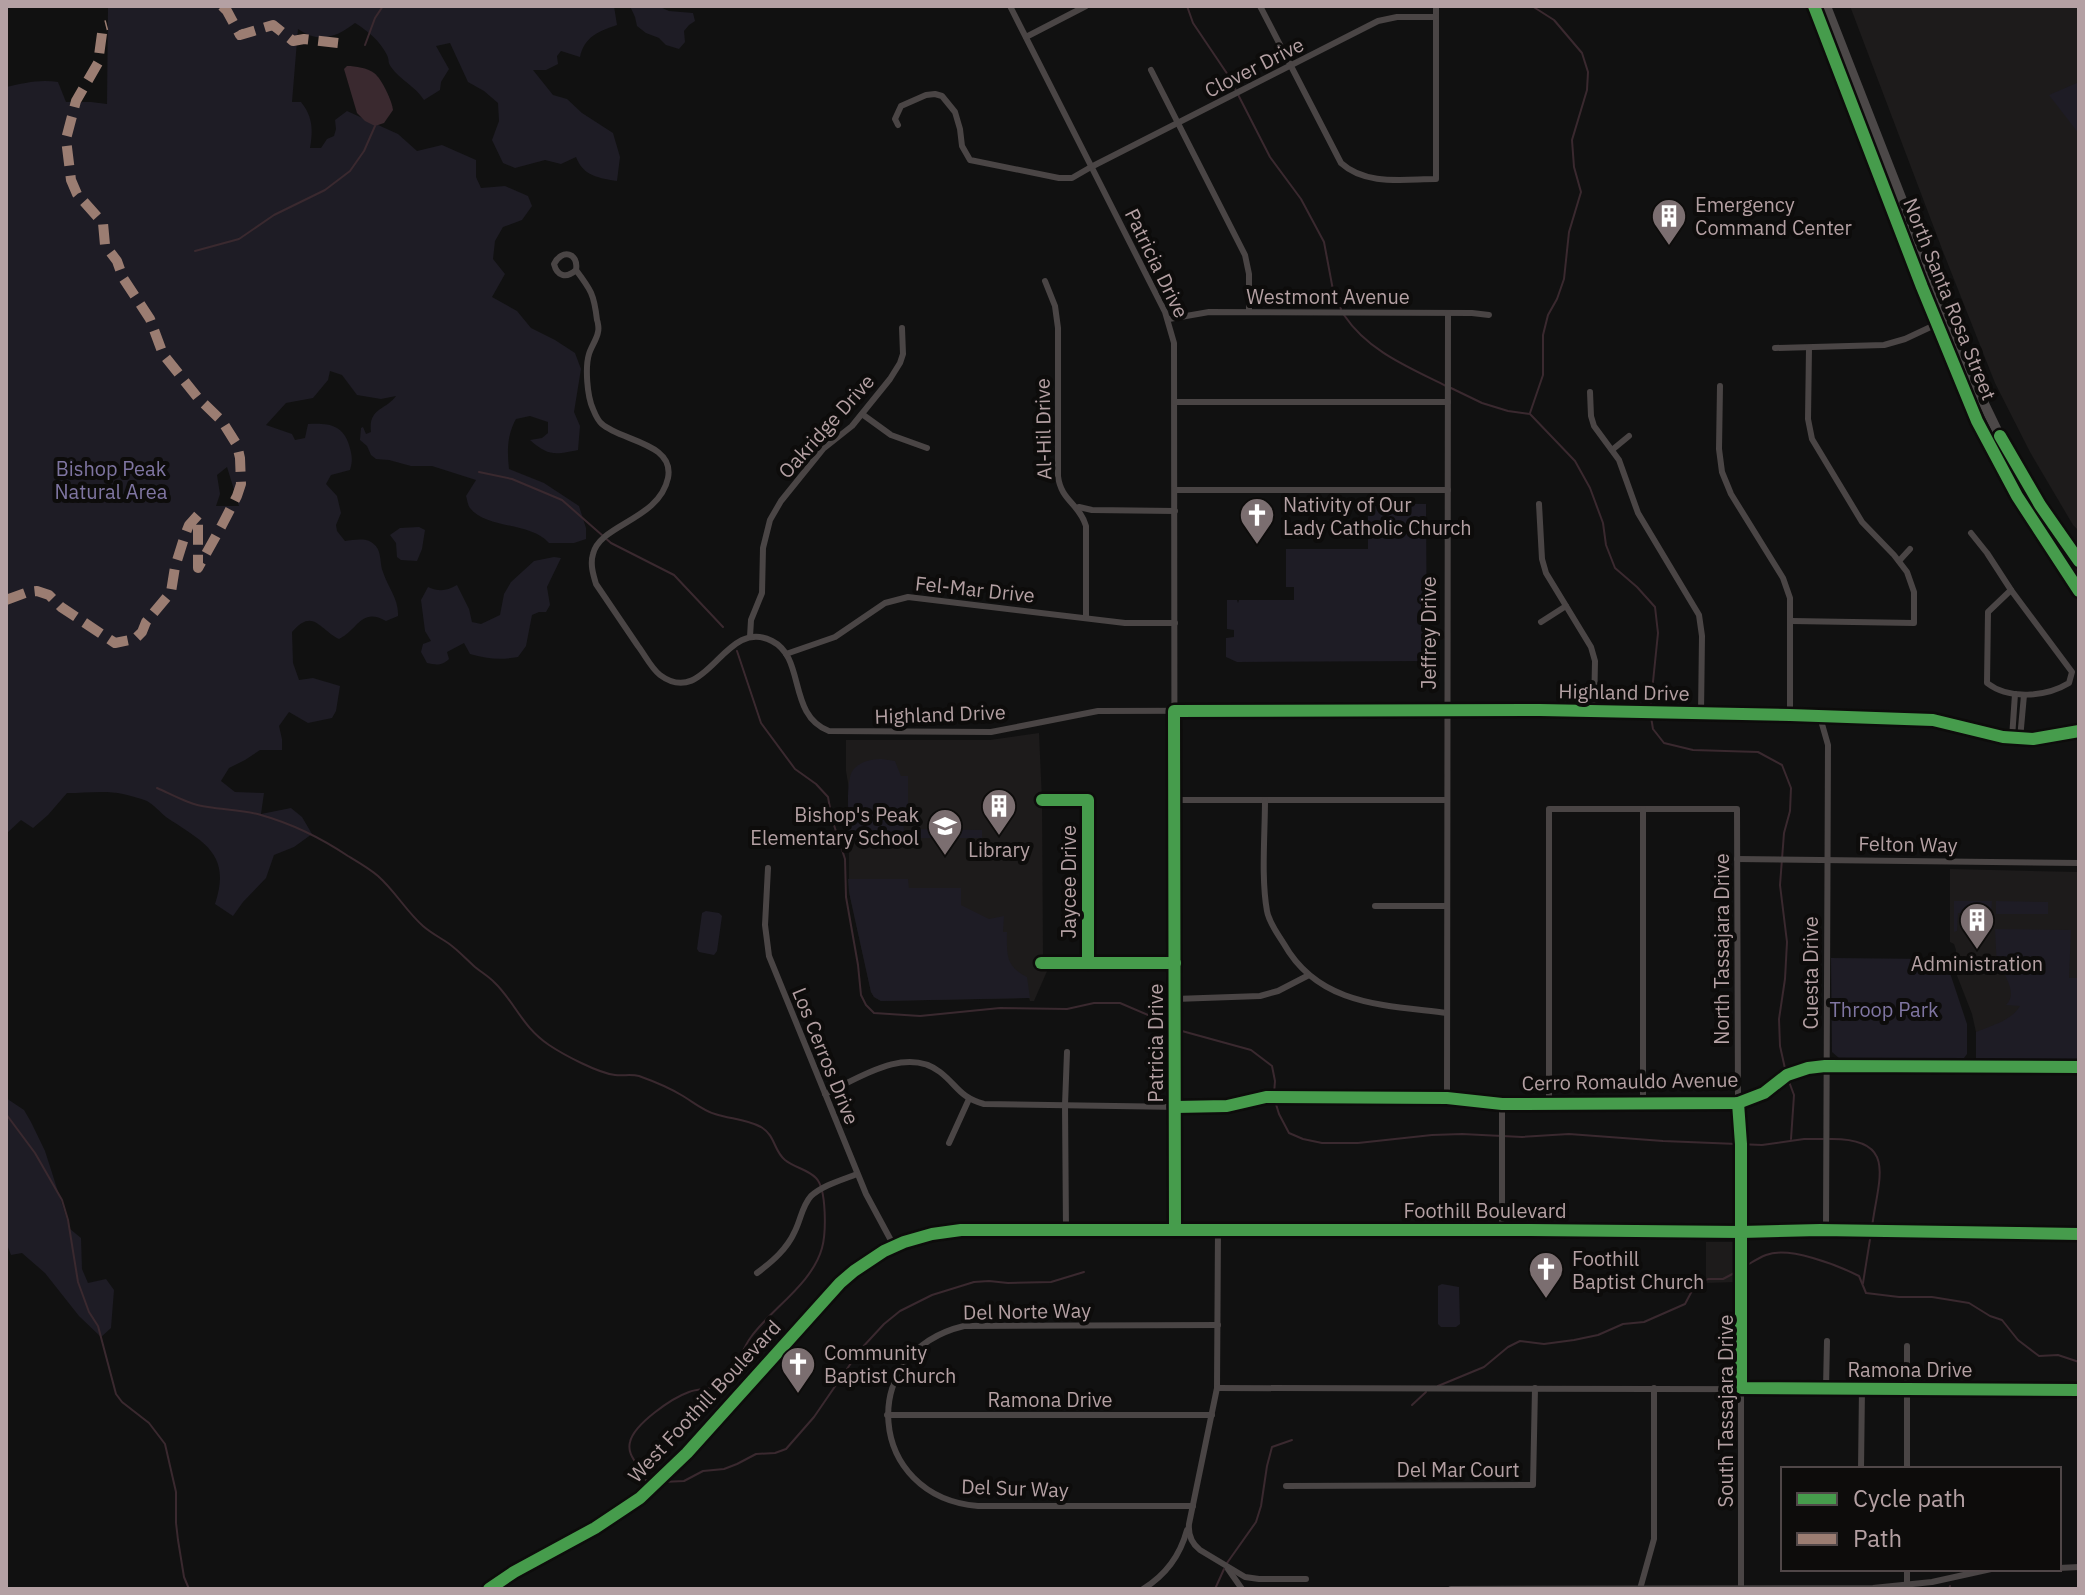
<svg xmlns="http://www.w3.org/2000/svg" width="2085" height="1595" font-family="'IBM Plex Sans',sans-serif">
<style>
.built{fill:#1d1b1b}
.green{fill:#1e1c25;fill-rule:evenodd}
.water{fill:#3a292f}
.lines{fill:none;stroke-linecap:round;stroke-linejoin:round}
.stream{stroke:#3a292f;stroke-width:2}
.minor{stroke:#4a4545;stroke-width:6}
.tertiary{stroke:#4a4545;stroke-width:7}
.trunk{stroke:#4c4848;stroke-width:10}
.quiet{stroke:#9b7d72;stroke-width:10;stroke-dasharray:20 10;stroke-linecap:butt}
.cycleway-casing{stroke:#0d0c0b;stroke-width:17}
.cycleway{stroke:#469c4c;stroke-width:12}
.labels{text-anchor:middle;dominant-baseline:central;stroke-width:8;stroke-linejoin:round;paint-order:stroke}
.street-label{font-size:20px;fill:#b4a0a3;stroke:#0d0c0b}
.poi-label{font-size:20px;fill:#b4a0a3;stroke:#0d0c0b;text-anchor:start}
.park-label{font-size:20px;fill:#7f75a1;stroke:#0d0c0b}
</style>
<rect width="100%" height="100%" fill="#111"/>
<g class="built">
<path d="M1850 6H2079V531L2073 525 2030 452 1995 383 1942 249Z"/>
<path d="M1039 733 1042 800 1043 954 1041 962 1048 969 1034 1001H1030L1029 998 881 1001 874 997 871 992 849 892V789L846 771V740H990Z"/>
<path d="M1950 869 2079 872V1059H1976V1032L1972 1014 1956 973V950L1954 944 1950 942Z"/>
<path d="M1706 1242H1735L1736 1282 1706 1283Z"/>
</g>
<g class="green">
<path d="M108 6H614L617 25C599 31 584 37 580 57L561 51 557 56 558 64 546 70H533L553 95 567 99 582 113 613 133 620 157 617 181C599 178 583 176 576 157L561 164 545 160 515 168 503 163 492 140 499 121 498 103 484 91 468 82 450 43 436 46 449 69 441 82 440 90 424 100C414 85 400 80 391 67 387 61 390 62 387 55 380 41 368 31 355 23 337 37 319 44 298 29L292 102H301C313 117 313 130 310 148H321L327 139 334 136 336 129 335 120 347 111 398 134 417 151 442 145 476 160V177L481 188 505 186 528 196 532 206 522 220 503 227 495 241 493 259 505 274 492 297 517 311 531 328 555 340 575 353 581 369 574 412 580 426 578 450C555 455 548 456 530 440L542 438 548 433V422L530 416 516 419C507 435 507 451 509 469L544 483 579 506 586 528V539L574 543H549C531 522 486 529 470 508 468 506 467 499 466 496L476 480 432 466H411L389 460 376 459 371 455 367 446 360 440 361 428 363 427 366 434 371 432C368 408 386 410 396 396L381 399 357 395 342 375 330 371 328 380 313 398 286 403 266 425 292 434 295 440 305 438 308 424C327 423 343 424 349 445 352 455 353 460 350 470L331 475 326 484 337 496 341 513 336 525 337 531 345 541C353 540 365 538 371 542 383 549 379 562 383 572 388 588 399 599 398 616L386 621C361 607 358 630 339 639 318 628 313 608 292 632L293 663 299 680 313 678 340 686 336 711 332 718 308 723 289 712 279 726 282 739V750H260L245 760 229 768 221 781 235 792 264 793 261 814 291 808 302 817 312 834 294 847 274 855 266 878 243 902 233 916 215 904C232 853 203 842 166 817 160 812 154 805 147 801 140 798 131 796 123 794 106 790 85 793 67 793L48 815 33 828 21 820 6 834V87C24 83 40 79 58 82L66 102H91L107 104ZM227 467 239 506H216L220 494 217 475Z"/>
<path d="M630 6H658L669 11 693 13 695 21 689 25 684 31 685 42 679 49 666 45 659 38 646 33 637 26 635 17Z"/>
<path d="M2079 82V134L2049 95Z"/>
<path d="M1368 503 1426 504 1427 661 1237 662 1226 657V638L1234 637V630L1227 629V600H1237L1238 603 1239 600H1294V587H1286V549H1368Z"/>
<path d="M419 527 425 530 422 549 417 561 401 560 397 557 396 543 390 535 400 528Z"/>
<path d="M554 557 561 558 547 587 550 605 546 612H539L532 615 526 646 518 657C501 660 487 659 470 654L464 643 447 652 449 659C442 666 436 665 427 663L421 652 423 644 431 641 425 631 421 600 428 587C440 592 446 591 457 585L469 609 472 622 481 624 500 615 504 594 511 582 534 561Z"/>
<path d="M882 759 895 761 901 776H908V807L903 811 904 834H849C849 820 845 780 853 770 860 761 872 759 882 759Z"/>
<path d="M915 829 982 830V838H915Z"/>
<path d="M848 879H908L909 888H961V905L989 919 1004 916 1003 932H1007C1007 954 1005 966 1027 977L1030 998 881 1001 874 997 871 992 849 892Z"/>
<path d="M1954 901H1992L1991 914 1958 913 1957 931 1954 932Z"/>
<path d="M1996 901 2048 902V914H1996Z"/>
<path d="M706 911 719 913 722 916 717 951 714 955 699 952 697 949 702 913Z"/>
<path d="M1995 929 2071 930 2069 978H2079V1059H1976V1032C1992 1025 2011 1021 2020 1006L2006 1005C2017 994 2007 981 2002 968L1997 969Z"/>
<path d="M1932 955 1948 958 1950 973 1967 1024V1054L1964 1058H1839L1832 1052 1831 958 1930 959Z"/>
<path d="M6 1098 24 1110 31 1122 45 1151 70 1229 81 1238 82 1269 88 1283 106 1279 114 1290 111 1328 101 1337 79 1316 45 1273 22 1253 11 1255 6 1242Z"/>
<path d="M1442 1284 1459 1287 1460 1324 1456 1327H1441L1438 1324V1286Z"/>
</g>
<path class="water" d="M347 66C356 66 367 68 374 73 382 79 392 101 393 110L384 123 375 126 365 121 357 113 344 69Z"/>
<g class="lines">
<g class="stream">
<path d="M1187 6 1193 23 1228 75 1270 157 1301 199 1324 242 1333 290 1341 309"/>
<path d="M365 45 375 18 383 6"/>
<path d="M195 251 239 239 274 215 325 190 350 171 364 151 375 126"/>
<path d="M1344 315C1368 351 1408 367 1446 386"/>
<path d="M1451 388 1482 403 1508 411 1530 414 1575 461 1590 488 1603 523 1606 545 1615 568 1637 587 1655 607 1658 633 1650 711 1653 729 1664 743 1693 750 1758 752 1782 765 1791 788 1790 811 1784 833 1780 885 1787 942 1785 979 1779 1019 1780 1046 1786 1073"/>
<path d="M1530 413 1543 375V335L1548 315 1557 299 1564 279 1569 232 1581 192 1574 167 1572 140 1587 90 1588 72 1582 53 1554 20 1532 6"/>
<path d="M479 472 512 479 562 500 611 543 674 575 723 627"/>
<path d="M737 651 761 723 795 769 816 784 828 797 832 819 845 859 846 897 858 965 861 995 866 1005 874 1013 920 1016 1000 1008 1067 1009 1094 1003H1120L1162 1021 1171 1028 1251 1050 1272 1066 1275 1081 1274 1094"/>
<path d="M157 788C173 795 190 805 208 807 226 810 243 810 261 815 293 824 321 838 348 856 358 862 370 869 378 876 395 891 406 911 423 926 431 933 439 937 448 943 458 950 466 959 475 967 481 972 488 976 494 982 515 1002 522 1027 549 1045 564 1055 598 1073 615 1075 623 1076 631 1074 639 1076 653 1081 670 1088 683 1096 693 1102 704 1111 715 1114 730 1119 746 1119 761 1127 776 1136 773 1150 785 1160 795 1168 807 1169 816 1178 827 1189 826 1234 822 1248 812 1284 772 1308 751 1337 740 1351 738 1372 723 1383 712 1390 700 1388 689 1392 672 1398 634 1424 630 1442 626 1457 642 1466 645 1480L652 1481"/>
<path d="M1788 1079 1794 1095 1791 1139"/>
<path d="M1275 1101 1279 1114 1289 1133 1303 1139 1322 1143H1358L1432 1135 1462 1134 1522 1137 1569 1134 1663 1141 1762 1145 1804 1139H1823"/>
<path d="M6 1114 35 1153 62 1200 68 1220 78 1282 89 1312 98 1326 116 1394 122 1402 149 1423 165 1444 176 1492V1523L178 1540 184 1577 189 1589"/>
<path d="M1830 1139C1899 1138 1878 1179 1872 1227"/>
<path d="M1744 1267C1751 1263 1758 1258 1766 1255 1789 1246 1837 1265 1859 1276L1866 1293 1899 1297H1932L1969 1303 1990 1316 2002 1320 2018 1340 2039 1356 2058 1355 2079 1362"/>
<path d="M1863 1283 1871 1233"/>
<path d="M1438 1386 1484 1367 1508 1347 1520 1341 1544 1344 1574 1340 1598 1335 1623 1324 1644 1322 1685 1304 1694 1287 1708 1279H1723L1738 1271"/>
<path d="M1412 1405 1426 1392"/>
<path d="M662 1482 684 1481 703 1471 724 1469 737 1464 756 1454 775 1453 786 1449 814 1417 860 1350 884 1324 900 1311 932 1295 974 1282 989 1281 1008 1283 1051 1282 1084 1272"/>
<path d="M1227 1563 1256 1522 1261 1506 1267 1466 1272 1447 1292 1440"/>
<path d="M1215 1589 1224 1569"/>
<path d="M1949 1589 1950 1586"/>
</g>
<g class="minor">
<path d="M1010 6 1165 312 1174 343 1175 1230"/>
<path d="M1260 6 1341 163C1366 186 1405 179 1436 179V6"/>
<path d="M1026 37 1086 6"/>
<path d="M1151 70 1245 255 1249 274V312"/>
<path d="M898 125 895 119 901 106 926 95 935 94 942 96 955 112 960 129 962 146 970 160 1059 178H1072L1091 167 1378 21 1397 17H1436"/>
<path d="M576 270C566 279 557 276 554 264 562 248 579 253 576 270 591 290 594 294 597 320 598 322 599 329 598 332 597 339 591 347 589 354 585 367 587 396 593 409 595 414 598 421 602 424 621 441 675 443 668 478 659 520 600 524 593 554 590 564 593 574 596 584 610 605 624 625 638 646 645 655 651 668 660 675 707 710 724 616 772 641 806 658 787 715 829 731L991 732 1098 711 1540 710 1933 720 2003 737 2033 739 2079 731"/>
<path d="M1045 281 1055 306 1058 328V476C1061 501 1079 503 1086 526V618"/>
<path d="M1169 319 1209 312 1472 313 1489 315"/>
<path d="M1775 348 1884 345 1905 339 1937 324"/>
<path d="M1720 386 1719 449 1722 472 1731 494 1783 578 1790 598V715"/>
<path d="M1590 392 1591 416 1594 426 1619 460 1638 513 1699 615 1702 636 1701 713"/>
<path d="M1175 402H1448"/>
<path d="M862 414 891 435 927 448"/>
<path d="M1612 450 1629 436"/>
<path d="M1175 490H1448"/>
<path d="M1539 504 1542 559 1546 573 1591 647 1595 661 1594 711"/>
<path d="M1079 507 1092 510 1175 511"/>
<path d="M1971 533 1987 553 2011 590"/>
<path d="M1899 561 1910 549"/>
<path d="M2011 590 2072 672 2069 683C2046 697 2009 700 1987 683L1988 612Z"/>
<path d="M1792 621 1914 623V592L1907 572 1894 555 1862 522 1812 439 1808 419 1809 348"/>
<path d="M1541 622 1566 606"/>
<path d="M750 637 751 620 762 593 763 548 770 520 781 501 823 449 852 426 890 379 900 363 903 354 902 328"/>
<path d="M786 654 835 637 885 603 908 597 1125 623H1175"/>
<path d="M1820 717 1828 745 1826 1230"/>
<path d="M2012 738 2015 694"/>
<path d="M2020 739 2024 695"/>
<path d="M1042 800H1088V963"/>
<path d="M1175 800H1447"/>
<path d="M1265 800C1265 834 1261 878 1267 911 1269 923 1278 934 1284 944 1319 1006 1385 1005 1447 1013"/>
<path d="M1737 859 2079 863"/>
<path d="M768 868 765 925 769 956 866 1194 894 1246"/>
<path d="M1375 906H1447"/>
<path d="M1041 963H1175"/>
<path d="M1175 999 1260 996 1278 991 1309 975"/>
<path d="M825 1094C857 1079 906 1045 940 1072 958 1086 959 1097 984 1104L1181 1107 1227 1106 1266 1097 1447 1098 1502 1104 1738 1103 1764 1093 1787 1075 1808 1068 1825 1066 2079 1067"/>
<path d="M1447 1098 1448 313"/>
<path d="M1549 1104V809H1737L1738 1103 1741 1144V1589"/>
<path d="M1643 1104V809"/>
<path d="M949 1143 969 1099"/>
<path d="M1066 1230 1065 1105 1067 1052"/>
<path d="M1218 1230 1217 1388 1189 1524C1188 1535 1191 1543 1200 1550L1245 1577 1259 1579H1306"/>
<path d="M1502 1230V1104"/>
<path d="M757 1273C773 1261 787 1249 795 1231 801 1219 802 1206 811 1196 823 1185 842 1180 857 1174"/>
<path d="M1217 1388 2079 1390"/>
<path d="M1826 1388 1827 1341"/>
<path d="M887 1415H1212"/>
<path d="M1861 1469 1862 1388"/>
<path d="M1907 1469V1346"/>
<path d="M1286 1486 1533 1485 1535 1388"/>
<path d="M1193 1506H978C867 1497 855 1352 964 1326L1218 1325"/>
<path d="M2059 1568 2079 1567"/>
<path d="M1228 1569 1242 1589"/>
<path d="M1907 1586V1569"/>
<path d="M1143 1589C1166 1575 1180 1556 1187 1530"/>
<path d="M1451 1589 1873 1588 1932 1582 1991 1569"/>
<path d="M1640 1589 1654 1539V1388"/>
</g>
<path class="tertiary" d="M489 1589 514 1572 595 1528 640 1498 687 1453 840 1283 854 1271 884 1251 904 1242 932 1234 961 1230H1530L1741 1232 1820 1230 2079 1234"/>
<g class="trunk">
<path d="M1814 6 1922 287 1977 421 2017 496 2079 591"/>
<path d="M1826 6 1972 379 2002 441 2040 505 2079 561"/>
</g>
<g class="quiet">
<path d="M222 6 227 11 240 35 273 25 293 41 304 39 338 43"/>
<path d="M6 600 28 592 37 591 49 595 61 607 115 643 135 639 142 632 146 622 171 592 175 567 185 535 189 525 198 515V568L221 527 237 496 241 484 240 458 237 445 222 421 198 398 163 354 150 319 123 278 117 261 105 245 103 223 77 194 71 180 66 139 76 101 98 63 103 26 107 25"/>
</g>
<g class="cycleway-casing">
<g id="cycleway">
<path d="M1814 6 1922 287 1977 421 2017 496 2079 591"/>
<path d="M2000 436 2040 505 2079 561"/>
<path d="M1042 800H1088V963"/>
<path d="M1041 963H1175"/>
<path d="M1738 1103 1741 1144V1388L2079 1390"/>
<path d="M1175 1107 1227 1106 1266 1097 1447 1098 1502 1104 1738 1103 1764 1093 1787 1075 1808 1068 1825 1066 2079 1067"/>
<path d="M1175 1230 1174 711 1540 710 1790 715 1933 720 2003 737 2033 739 2079 731"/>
<path d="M489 1589 514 1572 595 1528 640 1498 687 1453 840 1283 854 1271 884 1251 904 1242 932 1234 961 1230H1530L1741 1232 1820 1230 2079 1234"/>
</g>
</g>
<use href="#cycleway" class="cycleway"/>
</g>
<defs>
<g id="building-pin" transform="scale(1.8)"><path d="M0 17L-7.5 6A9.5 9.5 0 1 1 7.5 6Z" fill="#7b6e70" stroke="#0d0c0b"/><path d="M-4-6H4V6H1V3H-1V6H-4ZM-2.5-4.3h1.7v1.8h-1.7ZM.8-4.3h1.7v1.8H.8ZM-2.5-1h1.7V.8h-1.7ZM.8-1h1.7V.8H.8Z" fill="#fff"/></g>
<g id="church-pin" transform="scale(1.8)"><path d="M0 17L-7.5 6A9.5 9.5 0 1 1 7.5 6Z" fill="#7b6e70" stroke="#0d0c0b"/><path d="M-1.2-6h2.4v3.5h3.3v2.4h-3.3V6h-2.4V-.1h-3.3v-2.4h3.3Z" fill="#fff"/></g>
<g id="school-pin" transform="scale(1.8)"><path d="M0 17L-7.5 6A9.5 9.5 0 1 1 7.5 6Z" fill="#7b6e70" stroke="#0d0c0b"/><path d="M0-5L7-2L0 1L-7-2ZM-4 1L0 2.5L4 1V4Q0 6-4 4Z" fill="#fff"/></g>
</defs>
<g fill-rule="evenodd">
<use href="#building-pin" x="1669" y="216"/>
<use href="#church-pin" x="1257" y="515"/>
<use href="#building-pin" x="999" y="806"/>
<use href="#school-pin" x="945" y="826"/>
<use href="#building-pin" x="1977" y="920"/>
<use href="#church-pin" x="1546" y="1269"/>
<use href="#church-pin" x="798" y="1364"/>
</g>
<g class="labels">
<g class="street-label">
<text transform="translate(1254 67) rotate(-27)">Clover Drive</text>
<text transform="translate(1157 263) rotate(64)">Patricia Drive</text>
<text x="1328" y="296">Westmont Avenue</text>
<text transform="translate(1950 299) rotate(68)">North Santa Rosa Street</text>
<text transform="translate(826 426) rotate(-48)">Oakridge Drive</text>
<text transform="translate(1043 429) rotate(-91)">Al-Hil Drive</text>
<text transform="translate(975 589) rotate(6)">Fel-Mar Drive</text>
<text transform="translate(1428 633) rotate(-90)">Jeffrey Drive</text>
<text transform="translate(1624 692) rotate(1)">Highland Drive</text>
<text transform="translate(940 714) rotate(-2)">Highland Drive</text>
<text transform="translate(1908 844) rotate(1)">Felton Way</text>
<text transform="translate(1068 882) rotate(-90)">Jaycee Drive</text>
<text transform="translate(1721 949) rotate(-90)">North Tassajara Drive</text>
<text transform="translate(1810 973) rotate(-90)">Cuesta Drive</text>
<text transform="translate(1155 1043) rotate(-90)">Patricia Drive</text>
<text transform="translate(826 1056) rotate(68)">Los Cerros Drive</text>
<text transform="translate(1630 1081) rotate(-1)">Cerro Romauldo Avenue</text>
<text x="1485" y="1210">Foothill Boulevard</text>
<text transform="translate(1027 1311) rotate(-1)">Del Norte Way</text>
<text x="1910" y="1369">Ramona Drive</text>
<text x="1050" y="1399">Ramona Drive</text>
<text transform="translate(704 1401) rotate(-47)">West Foothill Boulevard</text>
<text transform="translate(1725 1411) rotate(-90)">South Tassajara Drive</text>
<text x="1458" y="1469">Del Mar Court</text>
<text transform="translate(1015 1488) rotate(2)">Del Sur Way</text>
</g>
<g class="poi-label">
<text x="1695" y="204">Emergency<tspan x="1695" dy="23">Command Center</tspan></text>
<text x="1283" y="504">Nativity of Our<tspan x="1283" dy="23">Lady Catholic Church</tspan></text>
<text x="919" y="814" text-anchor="end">Bishop's Peak<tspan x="919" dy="23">Elementary School</tspan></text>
<text x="999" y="849" text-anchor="middle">Library</text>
<text x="1977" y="963" text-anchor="middle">Administration</text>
<text x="1572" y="1258">Foothill<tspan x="1572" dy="23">Baptist Church</tspan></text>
<text x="824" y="1352">Community<tspan x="824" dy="23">Baptist Church</tspan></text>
</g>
<g class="park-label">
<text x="111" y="468">Bishop Peak<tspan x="111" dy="23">Natural Area</tspan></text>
<text x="1884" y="1009">Throop Park</text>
</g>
</g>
<rect width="2085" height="1595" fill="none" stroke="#b4a0a3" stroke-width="16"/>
<rect x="1781" y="1467" width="280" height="104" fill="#0d0c0b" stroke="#504748" stroke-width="2"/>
<rect x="1797" y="1493" width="40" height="12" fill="#469c4c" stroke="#504748" stroke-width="2"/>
<text x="1853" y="1507" font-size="24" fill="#b4a0a3">Cycle path</text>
<rect x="1797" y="1533" width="40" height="12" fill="#9b7d72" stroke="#504748" stroke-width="2"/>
<text x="1853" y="1547" font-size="24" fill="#b4a0a3">Path</text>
</svg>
